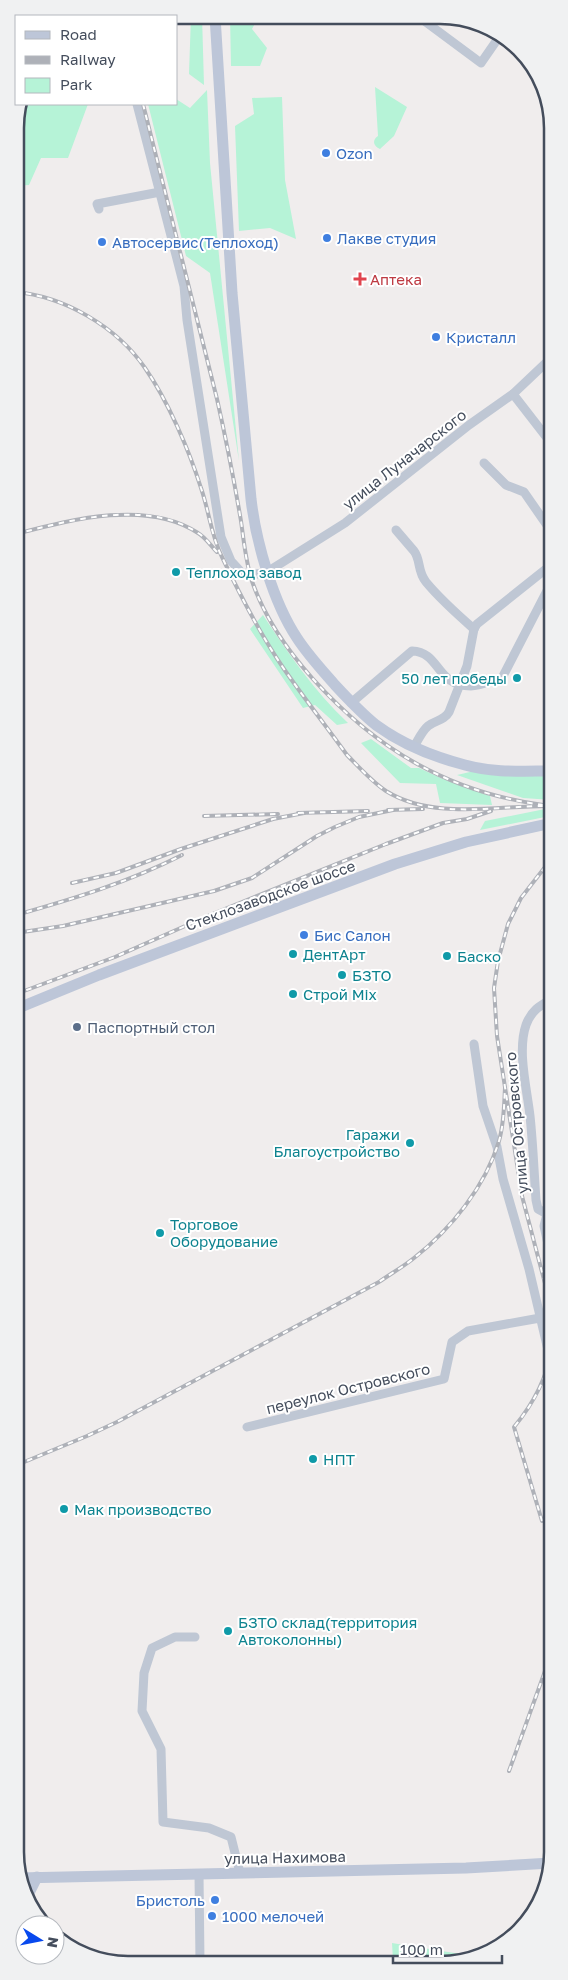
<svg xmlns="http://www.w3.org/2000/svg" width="568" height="1980" font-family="'Golos Text',sans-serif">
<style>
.green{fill:#b6f3d7}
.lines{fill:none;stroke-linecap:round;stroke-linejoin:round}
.street{stroke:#bfc7d4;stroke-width:9}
.secondary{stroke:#bdc6d8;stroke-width:11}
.rail-casing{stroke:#aeb1b8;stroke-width:4}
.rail{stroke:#fff;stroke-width:2;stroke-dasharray:5.5;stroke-linecap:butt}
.shop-dot{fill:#3f7fe0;stroke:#fff;stroke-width:2}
.health-dot{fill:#e0444e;stroke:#fff;stroke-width:2}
.culture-dot{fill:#0f9aa8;stroke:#fff;stroke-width:2}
.service-dot{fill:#5c6f8a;stroke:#fff;stroke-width:2}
.labels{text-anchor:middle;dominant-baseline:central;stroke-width:4;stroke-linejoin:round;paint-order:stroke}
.shop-label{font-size:15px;fill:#366cbe;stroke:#fff;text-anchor:start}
.health-label{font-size:15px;fill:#be3a42;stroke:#fff;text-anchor:start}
.street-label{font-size:15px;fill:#444d5c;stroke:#fff}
.culture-label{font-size:15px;fill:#0d838f;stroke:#fff;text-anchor:start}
.service-label{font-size:15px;fill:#4e5e75;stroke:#fff;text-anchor:start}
.rim{fill:none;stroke:#444d5c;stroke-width:2.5}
</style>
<rect width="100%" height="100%" fill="#f0eded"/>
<g class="green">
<path d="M191 15H202L204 85 189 74Z"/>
<path d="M230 16H259L252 29 267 48 260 66H231Z"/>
<path d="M375 87 407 107 394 136 380 149C373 146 372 140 378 136Z"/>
<path d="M207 90 210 163 239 461 210 273 186 256 148 104H176V99L190 108Z"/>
<path d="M282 97 285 180 296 239 270 228 239 231 235 126 254 114 252 98Z"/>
<path d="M21 104H88L68 158H41L29 185 15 186V124L21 118Z"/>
<path d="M263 615C288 653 314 691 348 723L337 725 315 705 303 708 250 629Z"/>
<path d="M371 739 411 768H419L443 779 490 796 492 805 440 803 436 784 400 783 361 743Z"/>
<path d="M474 771 552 776V800L523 798 457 775Z"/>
<path d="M545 809 550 816 480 830 485 821Z"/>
<path d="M392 1943 473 1956 462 1963H363V1959L393 1961Z"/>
</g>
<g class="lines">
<g class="street">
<path d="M419 17 481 63 499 37"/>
<path d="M137 104 184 286 187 320 221 537 231 561 242 573 257 574 267 572 345 523 469 425 513 394 551 358"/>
<path d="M99 209 97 204 160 192"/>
<path d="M513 394 551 443"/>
<path d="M484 463 506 485 524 492 551 531"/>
<path d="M396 530C402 537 408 544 414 551 421 560 417 571 426 582 440 599 458 615 474 629"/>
<path d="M474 629 477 624 551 565"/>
<path d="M351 703 412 651C441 652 435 686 471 686 481 686 492 680 502 678L551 583"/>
<path d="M414 747C418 740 422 731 428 726 435 720 444 721 449 712L467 666 474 629"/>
<path d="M474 1044 483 1106 497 1147 503 1179 529 1269 552 1367"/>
<path d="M547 1214 538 1209 536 1200C534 1172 533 1144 530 1116 527 1089 517 1051 526 1025 531 1011 539 1006 552 999"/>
<path d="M547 1214 544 1226 552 1262"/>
<path d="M247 1427 444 1379 452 1342 468 1331 540 1318"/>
<path d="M195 1637H175L152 1648 144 1673 142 1711 161 1749 163 1822 209 1828 231 1837 240 1873"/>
<path d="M199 1874 200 1963"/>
</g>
<g class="secondary">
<path d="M215 16 232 293 251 499C256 542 273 602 297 638 308 655 322 670 335 685 348 699 361 713 376 725 402 744 434 757 465 765 493 773 523 771 552 771"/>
<path d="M16 1009 99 975 395 864 466 842 552 823"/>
<path d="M19 1878 466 1868 551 1863"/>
<path d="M28 1895 37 1877"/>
</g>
<g class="rail-casing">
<g id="rail">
<path d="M143 104 217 399C226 439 234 480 241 521 244 542 246 565 253 584 266 620 288 651 313 679 377 750 449 792 543 805"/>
<path d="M15 292C64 296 117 327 145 368 168 401 189 450 201 488 209 511 211 535 222 557 240 595 260 634 284 669 304 698 326 726 347 755 359 767 371 781 386 791 434 821 499 805 552 806"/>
<path d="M16 534C70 520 147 499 198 533 205 537 211 546 217 552"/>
<path d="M388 810 423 809"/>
<path d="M298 813 368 811"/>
<path d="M204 816 278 814"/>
<path d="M552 858 521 898 508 924 498 961 494 988 497 1036 522 1196 552 1310"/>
<path d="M72 883 116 873 181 849 273 819 304 813"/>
<path d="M16 915C73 899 129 882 182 855"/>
<path d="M16 933 63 926 214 891 252 878 317 836 335 827 359 817 393 810"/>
<path d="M16 994 115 957 210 915 386 844 443 823 467 819 491 811"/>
<path d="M17 1465 87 1436 117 1422 379 1282C390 1274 403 1267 414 1258 451 1229 485 1187 499 1141 504 1124 504 1106 505 1088"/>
<path d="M542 1521 514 1427C534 1403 547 1378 552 1348"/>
<path d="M509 1771 553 1649"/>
</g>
</g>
<use href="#rail" class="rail"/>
</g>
<g class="shop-dot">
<circle cx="326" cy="153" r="5"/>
<circle cx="327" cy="238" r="5"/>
<circle cx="102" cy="242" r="5"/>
<circle cx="436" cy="337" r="5"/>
<circle cx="304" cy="935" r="5"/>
<circle cx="215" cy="1900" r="5"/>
<circle cx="212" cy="1916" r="5"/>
</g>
<path class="health-dot" d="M357.5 271.5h5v5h5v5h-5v5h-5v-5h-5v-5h5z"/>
<g class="culture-dot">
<circle cx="176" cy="572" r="5"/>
<circle cx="517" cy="678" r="5"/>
<circle cx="293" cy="954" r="5"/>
<circle cx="447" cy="956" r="5"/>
<circle cx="342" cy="975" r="5"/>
<circle cx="293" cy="994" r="5"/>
<circle cx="410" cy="1143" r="5"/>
<circle cx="160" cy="1233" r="5"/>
<circle cx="313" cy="1459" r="5"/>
<circle cx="64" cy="1509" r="5"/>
<circle cx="228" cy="1631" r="5"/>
</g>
<circle class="service-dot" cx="77" cy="1027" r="5"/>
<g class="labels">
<g class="shop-label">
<text x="336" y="153">Ozon</text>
<text x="337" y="238">Лакве студия</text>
<text x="112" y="242">Автосервис(Теплоход)</text>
<text x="446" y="337">Кристалл</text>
<text x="314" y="935">Бис Салон</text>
<text x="205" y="1900" text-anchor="end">Бристоль</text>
<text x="222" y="1916">1000 мелочей</text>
</g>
<g class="health-label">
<text x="370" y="279">Аптека</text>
</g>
<g class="street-label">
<text transform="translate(404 459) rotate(-38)">улица Луначарского</text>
<text transform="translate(270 895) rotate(-20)">Стеклозаводское шоссе</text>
<text transform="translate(516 1123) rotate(-95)">улица Островского</text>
<text transform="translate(348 1388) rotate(-14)">переулок Островского</text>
<text transform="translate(285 1857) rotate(-1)">улица Нахимова</text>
</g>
<g class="culture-label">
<text x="186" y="572">Теплоход завод</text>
<text x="507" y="678" text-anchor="end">50 лет победы</text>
<text x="303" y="954">ДентАрт</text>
<text x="457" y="956">Баско</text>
<text x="352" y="975">БЗТО</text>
<text x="303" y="994">Строй Mix</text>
<text x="400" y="1134" text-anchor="end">Гаражи<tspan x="400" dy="17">Благоустройство</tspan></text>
<text x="170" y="1224">Торговое<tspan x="170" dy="17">Оборудование</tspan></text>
<text x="323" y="1459">НПТ</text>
<text x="74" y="1509">Мак производство</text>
<text x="238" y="1622">БЗТО склад(территория<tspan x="238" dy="17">Автоколонны)</tspan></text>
</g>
<g class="service-label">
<text x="87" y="1027">Паспортный стол</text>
</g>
</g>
<path d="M0 0H568V1980H0ZM128 24H440A104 104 0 0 1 544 128V1852A104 104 0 0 1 440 1956H128A104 104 0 0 1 24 1852V128A104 104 0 0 1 128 24Z" fill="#f0f1f2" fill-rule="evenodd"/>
<path class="rim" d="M128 24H440A104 104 0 0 1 544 128V1852A104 104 0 0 1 440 1956H128A104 104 0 0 1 24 1852V128A104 104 0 0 1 128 24Z"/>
<rect x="15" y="15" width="162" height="90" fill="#ffffff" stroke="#b4b8be"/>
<rect x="25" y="31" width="25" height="8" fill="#bdc6d8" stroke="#b4b8be"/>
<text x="60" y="40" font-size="15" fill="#444d5c">Road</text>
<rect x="25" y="56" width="25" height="8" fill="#aeb1b8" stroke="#b4b8be"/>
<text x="60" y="65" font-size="15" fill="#444d5c">Railway</text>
<rect x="25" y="78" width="25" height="15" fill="#b6f3d7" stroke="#b4b8be"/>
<text x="60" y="90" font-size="15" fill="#444d5c">Park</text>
<g transform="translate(40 1940) rotate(100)"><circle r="24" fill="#ffffff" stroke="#b4b8be"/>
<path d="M0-4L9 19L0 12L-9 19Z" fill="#0849ee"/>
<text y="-8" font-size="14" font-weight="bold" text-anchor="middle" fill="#444d5c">N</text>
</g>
<path d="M393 1955v8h109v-8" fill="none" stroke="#444d5c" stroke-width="2.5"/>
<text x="400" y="1955" font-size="15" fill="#444d5c" stroke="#ffffff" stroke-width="4" paint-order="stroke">100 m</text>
</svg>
